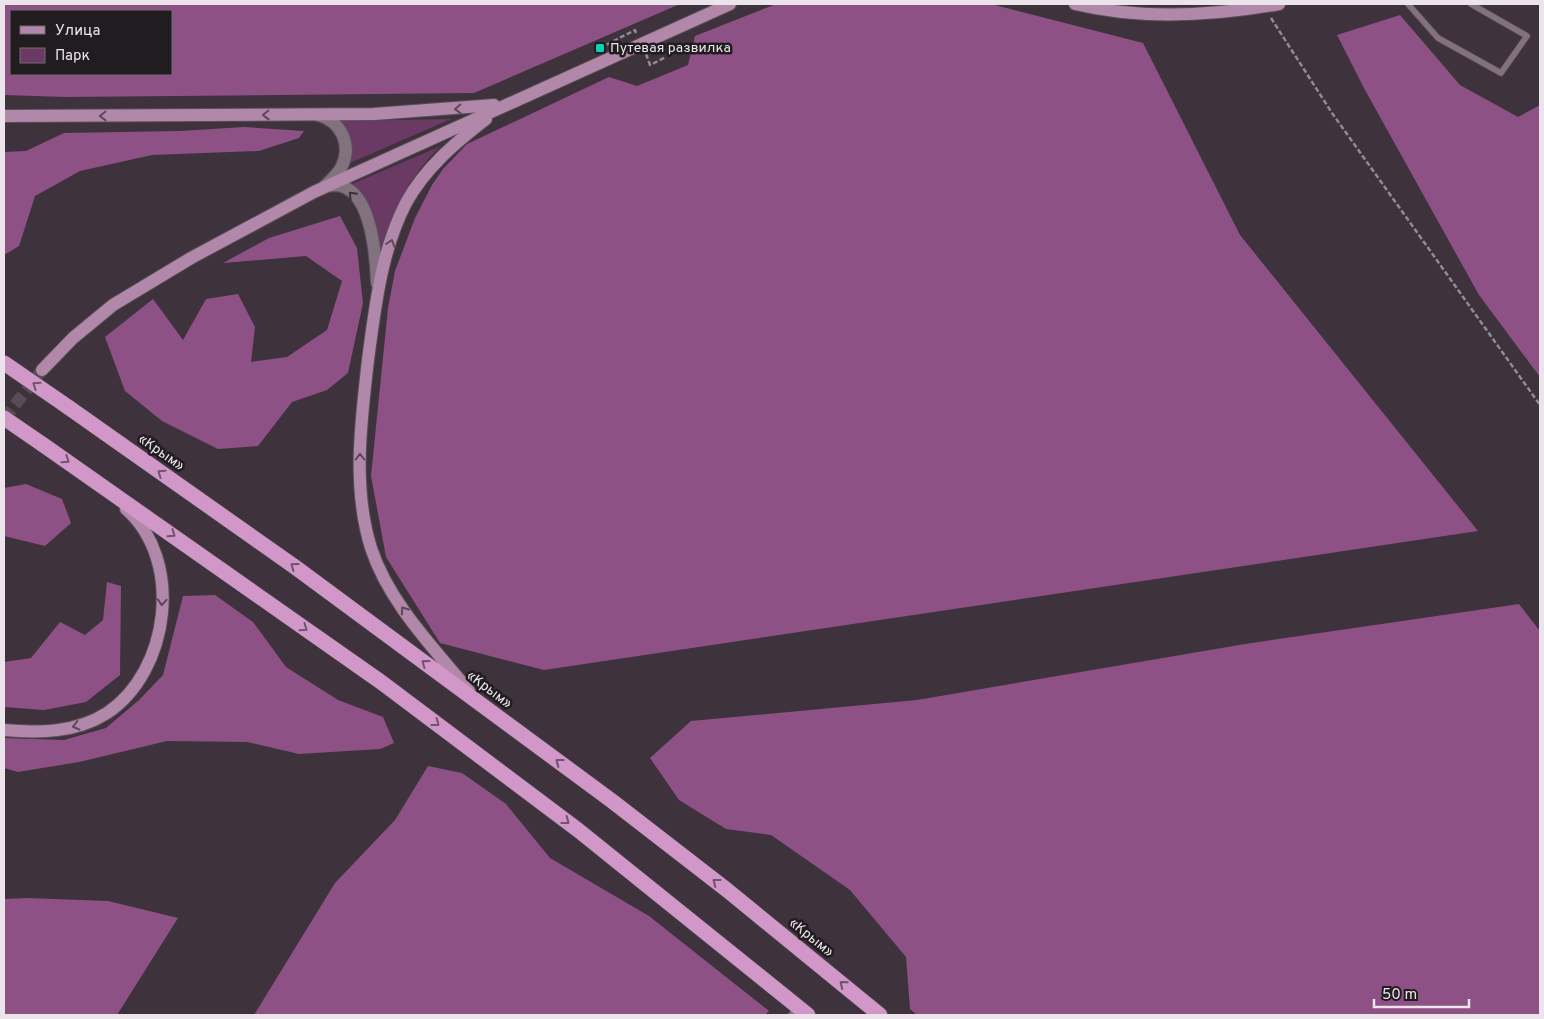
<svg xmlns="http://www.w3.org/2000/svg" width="1544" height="1019" font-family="Overpass,sans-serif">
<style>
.green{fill:#6a3a64}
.forest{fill:#8e5186;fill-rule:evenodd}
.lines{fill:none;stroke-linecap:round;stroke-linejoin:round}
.primary-tunnel{stroke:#584d56;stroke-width:12;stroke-dasharray:12 6;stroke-linecap:butt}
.service-casing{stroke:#594e57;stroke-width:7}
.tertiary-casing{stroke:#594e57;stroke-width:14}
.primary-casing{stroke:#594e57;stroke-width:14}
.motorway-casing{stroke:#594e57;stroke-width:16}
.path{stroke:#948a93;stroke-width:2.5;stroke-dasharray:5 2.5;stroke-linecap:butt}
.service{stroke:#81727e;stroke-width:5.5}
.tertiary{stroke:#81727e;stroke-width:12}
.primary{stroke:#b188aa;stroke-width:12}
.motorway{stroke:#d197c8;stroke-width:15}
.motorway-bridge-casing{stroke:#594e57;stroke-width:16;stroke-linecap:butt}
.motorway-bridge{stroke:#d197c8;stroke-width:15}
.oneway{stroke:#5b4757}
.oneway2{stroke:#393238}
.oneway3{stroke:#70536c}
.poi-dot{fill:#08d5b5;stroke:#211c20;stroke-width:2}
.labels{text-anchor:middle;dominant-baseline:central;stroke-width:5;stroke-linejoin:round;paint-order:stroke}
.poi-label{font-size:14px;fill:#ece4eb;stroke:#211c20;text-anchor:start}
.street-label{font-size:14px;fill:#ece4eb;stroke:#211c20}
</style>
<rect width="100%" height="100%" fill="#3e323c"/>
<g class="green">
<path d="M451 119 350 163 345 128 340 121Z"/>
<path d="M441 146C410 174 394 211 381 250L374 218 352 184Z"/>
</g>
<g class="forest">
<path d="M4 4H680L474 93 66 97 4 95ZM11 11H171V74H11Z"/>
<path d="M776 4H991L1143 43 1240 235 1478 531 544 670 440 643 386 557 371 476 388 308 395 271 415 218 432 185 443 169 467 144 609 77 637 86 688 65 695 36Z"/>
<path d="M1400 15 1460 85 1518 117 1540 105V377L1479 295 1365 90 1337 35Z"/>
<path d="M244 127 304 131 299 138 259 151 152 155 80 171 35 196 19 246 4 255V152L26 151 64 133 180 131Z"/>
<path d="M340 216 357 248 363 303 348 373 327 390 292 402 258 446 218 449 162 421 125 391 105 337 153 299 183 340 206 299 238 294 255 327 251 362 287 357 327 330 342 281 306 256 223 263 269 238Z"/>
<path d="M26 484 62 499 71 523 45 546 4 536V488Z"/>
<path d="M107 582 121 586 120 675 86 702 44 710 4 707V662L31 658 60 622 85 635 103 620Z"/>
<path d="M215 595 253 622 286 667 338 700 383 717 394 743 380 749 299 754 247 742 167 741 79 762 18 772 4 768V738L64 740 106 728 139 700 163 675 183 596Z"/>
<path d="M1519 604 1540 631V1015H917L910 1009 906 957 850 890 771 835 726 829 679 800 650 758 691 721 917 700 1245 644Z"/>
<path d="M428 766 462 773 506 804 550 858 649 916 769 1011 765 1015H254L335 883 395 820Z"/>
<path d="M27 898 108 901 178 918 117 1015H4V899Z"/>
</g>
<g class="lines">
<path class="primary-tunnel" d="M4 419 42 370"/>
<g class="service-casing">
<g id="service">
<path d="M1408 4 1438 38 1501 73 1527 36 1471 4"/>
<path d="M791 1015 798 1007"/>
</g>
</g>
<g class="tertiary-casing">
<g id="tertiary">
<path d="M318 115C341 121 353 145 341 168 337 175 331 180 325 186"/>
<path d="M325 186C330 186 336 184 341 186 372 194 376 258 377 283"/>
</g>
</g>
<g class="primary-casing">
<g id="primary">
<path d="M1075 4C1141 20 1212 16 1279 4"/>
<path d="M4 116 374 114 494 105"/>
<path d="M42 370 73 338 113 305 191 258 314 192 730 4"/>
<path d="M469 691C433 647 389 603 371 548 352 487 361 422 368 360 375 308 381 251 406 203 425 168 455 143 486 119"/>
<path d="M4 730C39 733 76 733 107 713 170 671 184 560 126 509"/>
</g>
</g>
<g class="motorway-casing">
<g id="motorway">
<path d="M68 407 295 567 612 801 727 890 880 1015"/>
<path d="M42 444 381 682 578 830 808 1015"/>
</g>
</g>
<g class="path">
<path d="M1271 18 1332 113 1540 405"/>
<path d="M600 48 635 30 636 33"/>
<path d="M646 54 650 65 666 57"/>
</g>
<use href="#service" class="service"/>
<use href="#tertiary" class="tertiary"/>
<use href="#primary" class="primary"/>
<use href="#motorway" class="motorway"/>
<g class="motorway-bridge-casing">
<g id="motorway-bridge">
<path d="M4 363 68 407"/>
<path d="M4 418 42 444"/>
</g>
</g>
<use href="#motorway-bridge" class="motorway-bridge"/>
</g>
<defs><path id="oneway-chevron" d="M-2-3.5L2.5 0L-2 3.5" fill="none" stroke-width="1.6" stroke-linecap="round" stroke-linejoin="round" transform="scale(1.25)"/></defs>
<g class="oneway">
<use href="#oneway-chevron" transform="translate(458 109) rotate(177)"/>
<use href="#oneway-chevron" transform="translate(266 115) rotate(179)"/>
<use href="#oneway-chevron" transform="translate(103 116) rotate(179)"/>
<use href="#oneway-chevron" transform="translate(391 243) rotate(-72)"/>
<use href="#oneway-chevron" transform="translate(360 457) rotate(-90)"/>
<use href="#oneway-chevron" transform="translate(162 602) rotate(94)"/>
<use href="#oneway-chevron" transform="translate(404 610) rotate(-125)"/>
<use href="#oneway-chevron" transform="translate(76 726) rotate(166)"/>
</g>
<use class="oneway2" href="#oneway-chevron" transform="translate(352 195) rotate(-134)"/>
<g class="oneway3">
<use href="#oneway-chevron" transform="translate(36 385) rotate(-145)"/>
<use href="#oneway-chevron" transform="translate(66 460) rotate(34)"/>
<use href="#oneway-chevron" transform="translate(161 473) rotate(-145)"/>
<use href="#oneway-chevron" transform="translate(172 534) rotate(35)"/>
<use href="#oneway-chevron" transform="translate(294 566) rotate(-144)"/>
<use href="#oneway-chevron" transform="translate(304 628) rotate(35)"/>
<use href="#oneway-chevron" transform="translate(425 663) rotate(-144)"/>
<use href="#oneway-chevron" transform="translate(436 723) rotate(37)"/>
<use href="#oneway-chevron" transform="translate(559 762) rotate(-143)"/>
<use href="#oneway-chevron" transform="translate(566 821) rotate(37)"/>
<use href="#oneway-chevron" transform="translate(716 882) rotate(-142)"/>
<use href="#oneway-chevron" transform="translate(843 984) rotate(-141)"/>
</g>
<rect class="poi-dot" x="595" y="43" width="10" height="10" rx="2.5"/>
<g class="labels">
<g class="poi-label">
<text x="610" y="48">Путевая развилка</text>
</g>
<g class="street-label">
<text transform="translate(161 453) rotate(35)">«Крым»</text>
<text transform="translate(489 690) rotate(37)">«Крым»</text>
<text transform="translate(811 938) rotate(39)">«Крым»</text>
</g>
</g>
<rect width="1544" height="1019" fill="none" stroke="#ece4eb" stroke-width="10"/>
<rect x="10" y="10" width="162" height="65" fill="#211c20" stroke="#726c71"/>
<rect x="20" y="26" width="25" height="8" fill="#b188aa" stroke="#726c71"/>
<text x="55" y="35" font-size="15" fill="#ece4eb">Улица</text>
<rect x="20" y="48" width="25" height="15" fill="#6a3a64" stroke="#726c71"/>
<text x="55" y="60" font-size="15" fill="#ece4eb">Парк</text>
<path d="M1374 999v8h95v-8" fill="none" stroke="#ece4eb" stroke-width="2.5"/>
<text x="1382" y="999" font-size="15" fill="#ece4eb" stroke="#211c20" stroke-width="4" paint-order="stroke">50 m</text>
</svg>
